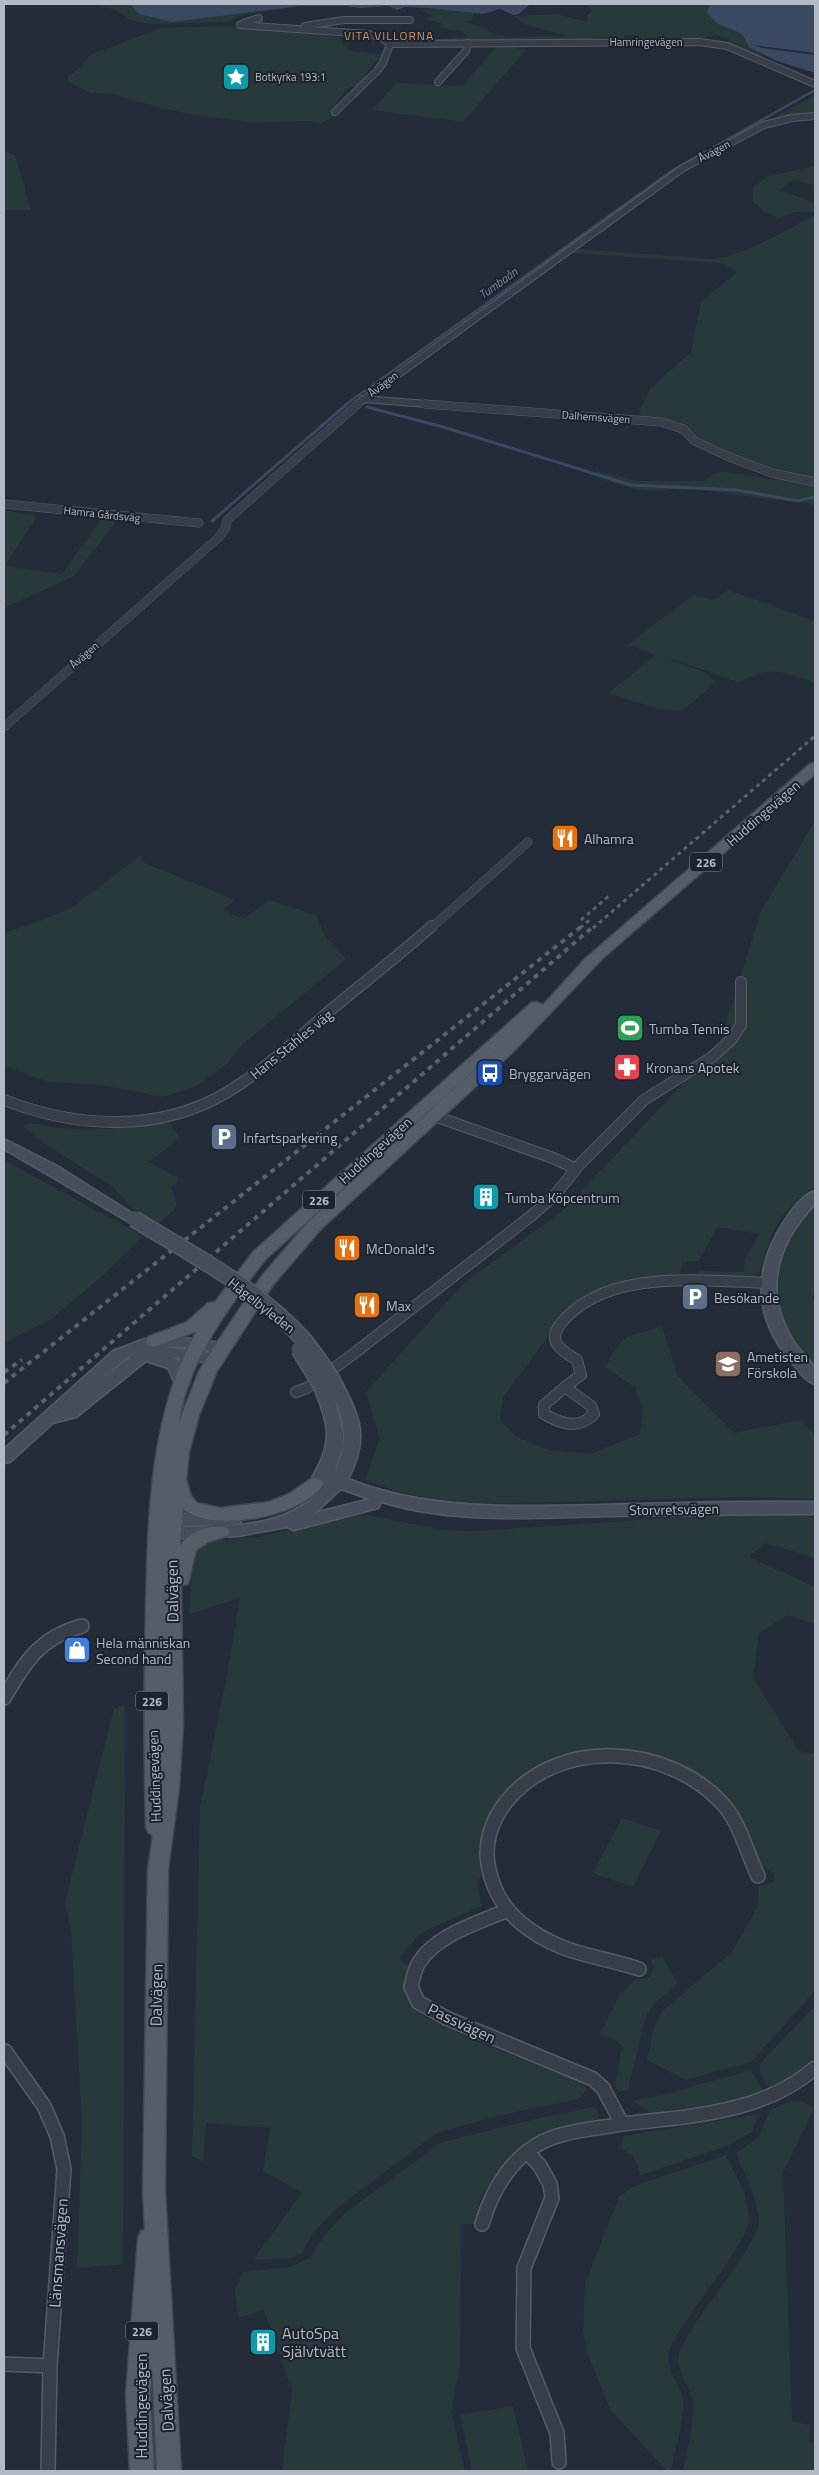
<svg xmlns="http://www.w3.org/2000/svg" width="819" height="2475" font-family="'Titillium Web',sans-serif">
<style>
.green{fill:#27393b}
.water{fill:#3a4961}
.lines{fill:none;stroke-linecap:round;stroke-linejoin:round}
.stream-far1{stroke:#3a4961;stroke-width:2.5}
.stream{stroke:#3a4961;stroke-width:3}
.street-far3-casing{stroke:#565c67;stroke-width:8}
.street-far2-casing{stroke:#565c67;stroke-width:9}
.street-far1-casing{stroke:#565c67;stroke-width:12}
.street-casing{stroke:#565c67;stroke-width:16}
.secondary-casing{stroke:#565c67;stroke-width:3}
.primary-casing{stroke:#414752;stroke-width:3}
.street-far3{stroke:#373e4a;stroke-width:6}
.street-far2{stroke:#373e4a;stroke-width:8}
.street-far1{stroke:#373e4a;stroke-width:10}
.street{stroke:#373e4a;stroke-width:13}
.secondary{fill:#464e5c;fill-rule:evenodd}
.primary{fill:#555d69;fill-rule:evenodd}
.rail-far1{stroke:#5a6270;stroke-width:3;stroke-dasharray:4 4;stroke-linecap:butt}
.rail{stroke:#5a6270;stroke-width:4;stroke-dasharray:5 5;stroke-linecap:butt}
.secondary-bridge-casing{stroke:#565c67;stroke-width:18;stroke-linecap:butt}
.secondary-bridge{stroke:#464e5c;stroke-width:15}
.labels{text-anchor:middle;dominant-baseline:central;stroke-width:4;stroke-linejoin:round;paint-order:stroke}
.far-street-label{font-size:11px;fill:#b3b9c5;stroke:#1d232e}
.far-poi-label{font-size:11px;fill:#b3b9c5;stroke:#1d232e;text-anchor:start}
.far-neighbourhood-label{font-size:12px;letter-spacing:1px;fill:#cb9668;stroke:#1d232e}
.far-water-label{font-size:12px;font-style:italic;fill:#7c8fab;stroke:#1d232e}
.shield{fill:#1d232e;stroke:#868c98;stroke-width:1}
.shield-label{font-size:12px;font-weight:bold;fill:#b3b9c5}
.street-label{font-size:14px;fill:#b3b9c5;stroke:#1d232e}
.poi-label{font-size:14px;fill:#b3b9c5;stroke:#1d232e;text-anchor:start}
.near-street-label{font-size:16px;fill:#b3b9c5;stroke:#1d232e}
.near-poi-label{font-size:16px;fill:#b3b9c5;stroke:#1d232e;text-anchor:start}
</style>
<rect width="100%" height="100%" fill="#242c39"/>
<g class="green">
<path d="M92 4H130L139 14 172 22 300 6 242 15 229 22 147 24 129 19 113 9Z"/>
<path d="M586 4H710L718 24 742 34 749 47 764 55 756 56 728 45 729 39 716 35 691 41 659 37 639 40 638 36 624 35 626 40H614L609 37H591L593 41 516 40 419 43 417 40 468 37 462 32 440 27 441 23 426 20 433 16 421 11 429 8 474 13 472 20 464 22 486 28 491 33 507 37 567 36 524 24 514 16 557 14 587 22V15L592 11Z"/>
<path d="M220 26 301 32 340 37 343 45 352 51 383 54 380 60 376 61 366 74 369 75 356 86 350 87 335 104 344 106 343 111 320 124 310 121 253 122 205 117 160 108 113 94 91 93 68 81V77L84 64 90 55 161 28Z"/>
<path d="M499 44 526 50 463 122 372 110 397 83 462 86Z"/>
<path d="M815 95V114L760 125Z"/>
<path d="M4 151 15 155 31 210H4Z"/>
<path d="M815 166V185L793 180 780 190 815 203V212H796L779 218 765 212 753 202V187L769 176Z"/>
<path d="M815 215V480C781 472 749 461 717 447 703 441 697 433 685 426 671 418 651 420 636 419L650 389 691 352 701 302 737 272 722 263 572 253 576 249 711 259C748 255 782 231 815 215Z"/>
<path d="M597 471 638 481H703L713 474 723 471 775 480V477L815 483V505L684 488 652 491 630 488 594 477Z"/>
<path d="M4 510 37 516 5 566 62 574 103 517 118 519 74 576 4 608Z"/>
<path d="M728 590 815 621V683C781 672 772 665 738 682L657 654 706 673 716 682 682 711 658 709 608 693 656 655 627 645 693 595 715 600Z"/>
<path d="M815 821V1186L796 1201 783 1215 771 1236 760 1271 750 1279 700 1277 696 1274 699 1271 744 1272 745 1258 760 1234 717 1227 699 1261 682 1262 680 1276 641 1278 611 1285 574 1303 556 1320 547 1338 503 1397 500 1421 517 1437 548 1450 590 1454 640 1434 643 1411 636 1388 605 1367 618 1345 627 1337 662 1326 677 1375 734 1433 800 1420 815 1435V1499L751 1497 478 1504C438 1501 402 1495 365 1480L380 1439 366 1392 463 1284 562 1211 719 1046 761 911Z"/>
<path d="M141 855 142 862 235 900 223 910 244 919 269 900 316 915 325 936 346 959 242 1045 227 1064 196 1086 163 1097 102 1085 48 1082 4 1066V933L48 918 74 906Z"/>
<path d="M169 1122 180 1138 149 1162 179 1179 171 1188 177 1204 174 1210 157 1225 133 1209 113 1187 45 1144 23 1126C33 1120 50 1128 61 1128 98 1131 133 1128 169 1122Z"/>
<path d="M4 1160 143 1236 99 1279 50 1320 4 1343Z"/>
<path d="M815 1203V1286L812 1298 815 1306V1367C800 1349 779 1326 775 1302 769 1265 788 1227 815 1203Z"/>
<path d="M756 1512 815 1517V1558L765 1543 749 1557 815 1587V1624L787 1615 759 1633 753 1678 799 1751 815 1754 814 1992 751 2062 685 2080 647 2060 654 2028 662 2011 732 1952 757 1908 759 1886 773 1882 774 1874 757 1862 749 1835 738 1814 726 1799 700 1778 658 1760 544 1765 526 1774 509 1788 495 1804 485 1823 479 1846 482 1875 477 1882 482 1906 429 1929 417 1937 399 1959 409 1966C406 1980 403 1995 412 2007 425 2024 552 2070 580 2082L587 2090 579 2099 497 2116 437 2133 337 2208 313 2233 302 2253 290 2258 253 2260 302 2193 263 2171 270 2128 206 2123 203 2162 192 2156 200 1807 227 1676 240 1598 189 1614 192 1554 206 1541 258 1537 348 1515 362 1514 444 1530 476 1531Z"/>
<path d="M125 1704 123 2264 77 2268 82 2125 71 1929 65 1902 114 1709Z"/>
<path d="M622 1818 661 1831 633 1887 593 1873Z"/>
<path d="M662 1956 678 1984 654 2004 646 2016 628 2090 618 2092 615 2086 622 2046 615 2039 600 2034 619 1996 635 1980 650 1977 654 1967 651 1961Z"/>
<path d="M815 2006V2057L792 2076 769 2089 759 2069 761 2062Z"/>
<path d="M751 2070 763 2090 732 2101 651 2113 632 2101 662 2095Z"/>
<path d="M801 2101 815 2107 783 2173 792 2421 810 2425 809 2442 815 2443V2471H683C687 2450 694 2426 693 2404 692 2388 674 2367 679 2354 689 2322 760 2244 759 2221 757 2198 745 2175 736 2153L759 2137 770 2110 789 2102Z"/>
<path d="M593 2107 597 2109 601 2124 549 2132 535 2138 522 2147 496 2173 480 2200 475 2224H461L460 2365 451 2412 465 2471H282L292 2391 264 2310 238 2318 235 2290 242 2272 290 2267 310 2258 323 2237 345 2213 442 2142 522 2122Z"/>
<path d="M759 2114 752 2132 727 2146 641 2175 633 2156 621 2148 624 2136Z"/>
<path d="M726 2155C735 2174 749 2197 749 2219 750 2242 682 2318 670 2349 663 2366 680 2383 683 2400 685 2414 674 2455 671 2471H667L610 2409 587 2352 583 2330 585 2284 619 2197 632 2187Z"/>
<path d="M513 2406 528 2471H472L460 2415Z"/>
</g>
<g class="water">
<path d="M130 4H530L519 14 514 15 500 9 483 14 429 8 405 7 397 10 389 6 360 8 347 6H300L172 22 139 14Z"/>
<path d="M710 4H815V53L753 45 762 48 815 55V73L777 61 749 47 742 34 718 24 707 13Z"/>
</g>
<g class="lines">
<path class="stream-far1" d="M345 405 673 170 815 90"/>
<g class="stream">
<path d="M367 407 443 427 631 485 737 490 798 501 815 497"/>
<path d="M212 521 347 404"/>
</g>
<g class="street-far3-casing">
<g id="street-far3">
<path d="M243 23 259 18"/>
<path d="M240 25 368 34 382 38 390 44 700 42 727 46 815 84"/>
<path d="M305 26 344 20H410"/>
<path d="M438 82 466 51 468 43"/>
<path d="M335 112 377 71 383 63 390 44"/>
<path d="M363 399 441 405"/>
<path d="M356 405 683 168 764 125 792 118 815 116"/>
</g>
</g>
<g class="street-far2-casing">
<g id="street-far2">
<path d="M425 404 661 422 683 429 695 441 729 457 772 473 815 482"/>
<path d="M4 504 199 523"/>
<path d="M4 727 219 537 225 529 227 520 358 404"/>
<path d="M431 928 528 842"/>
</g>
</g>
<g class="street-far1-casing">
<g id="street-far1">
<path d="M4 1100C76 1128 158 1133 226 1093 263 1071 295 1041 327 1013 362 984 398 956 432 926"/>
<path d="M576 1168 644 1100 712 1057 732 1039 741 1025V982"/>
<path d="M565 1387 591 1406 594 1414C579 1430 561 1424 544 1414V1405Z"/>
<path d="M565 1387 581 1375 577 1360C564 1352 547 1343 559 1326 603 1267 703 1281 768 1283"/>
<path d="M296 1392 307 1388 352 1355 531 1216 554 1196 576 1169 553 1158 429 1114"/>
</g>
</g>
<g class="street-casing">
<g id="street">
<path d="M4 1698C25 1662 40 1637 82 1626"/>
<path d="M508 1910C478 1923 435 1935 418 1964 414 1971 413 1980 411 1987L418 2002 446 2018 593 2079 603 2088 622 2124C689 2116 762 2114 815 2068"/>
<path d="M639 1969C596 1955 558 1954 521 1923 504 1909 493 1889 489 1869 483 1845 491 1821 506 1802 558 1737 666 1744 721 1802 740 1822 746 1851 758 1876"/>
<path d="M5 2051 44 2106 57 2136 64 2169 50 2366 48 2471"/>
<path d="M527 2152 540 2166 550 2184 552 2198 524 2268 523 2348 557 2433 559 2462"/>
<path d="M482 2224C494 2184 518 2146 561 2135 581 2129 602 2128 622 2124"/>
<path d="M4 2364 50 2366"/>
</g>
</g>
<g class="secondary-casing">
<g id="secondary">
<path d="M4 1139 57 1166 141 1219 139 1222H129L4 1149Z"/>
<path d="M815 1191V1204C776 1245 762 1291 794 1342 799 1350 812 1362 815 1369 817 1373 815 1381 815 1384 806 1382 799 1371 793 1364 753 1318 752 1270 785 1220 791 1210 804 1194 815 1191Z"/>
<path d="M170 1336 222 1343 228 1344 230 1348 228 1352 222 1353C203 1350 183 1346 164 1347L215 1354 221 1355 223 1359 221 1363 215 1364 173 1357C183 1363 187 1371 190 1382L188 1386H176L168 1368 146 1361 76 1417 53 1423 10 1462 4 1463V1449L113 1351 145 1339ZM133 1355 99 1381 125 1359Z"/>
<path d="M333 1376 339 1377 341 1381C361 1419 369 1439 348 1479 428 1511 517 1507 602 1505 673 1503 744 1501 815 1502V1514C745 1514 676 1515 606 1516 532 1518 450 1524 379 1501L380 1504 378 1508 294 1530 287 1527 238 1536 171 1539 165 1537 163 1533 165 1529 171 1527C225 1526 291 1531 327 1483L318 1487 312 1485 310 1481C334 1441 330 1428 313 1385L315 1381H325L327 1377ZM335 1400C347 1425 347 1448 334 1473L343 1446V1434ZM341 1489 370 1499 315 1513Z"/>
<path d="M234 1513 240 1515 242 1519 240 1523 234 1525 173 1526 167 1524 165 1520 167 1516 173 1514Z"/>
</g>
</g>
<g class="primary-casing">
<path id="primary" d="M815 763V774L604 957 512 1053 320 1230 273 1285 217 1371 199 1415 189 1452 186 1480 191 1496 197 1503 220 1508 269 1502 289 1494 309 1480 315 1478 321 1480 324 1484C304 1516 212 1534 183 1509L180 1546C189 1532 212 1523 227 1528L230 1532 227 1536 208 1542 196 1550 188 1584 181 1585 183 1725 179 1788 168 1869 165 2191 181 2471H157L152 2365 150 2394 154 2471H130L126 2394 138 2238 141 2231 145 2230 143 2191 148 1869 153 1835 149 1833 146 1828C144 1754 144 1681 146 1608 148 1516 150 1412 197 1331L154 1347 148 1345 146 1341 148 1337 187 1322 208 1303 215 1302 254 1251 531 1003 536 1002 543 1005 585 959 810 764ZM516 1032 308 1222 261 1277 216 1344 199 1371 179 1422C187 1363 230 1304 266 1259Z"/>
</g>
<use href="#street-far3" class="street-far3"/>
<use href="#street-far2" class="street-far2"/>
<use href="#street-far1" class="street-far1"/>
<use href="#street" class="street"/>
<use href="#secondary" class="secondary"/>
<use href="#primary" class="primary"/>
<g class="rail-far1">
<path d="M581 920 610 895"/>
<path d="M580 928 592 918"/>
<path d="M593 928 815 736"/>
</g>
<g class="rail">
<path d="M4 1372 22 1360"/>
<path d="M4 1383 582 926"/>
<path d="M4 1435 594 926"/>
</g>
<g class="secondary-bridge-casing">
<g id="secondary-bridge">
<path d="M134 1219C193 1255 257 1288 304 1340 315 1353 324 1368 333 1381"/>
<path d="M299 1349 321 1385"/>
</g>
</g>
<use href="#secondary-bridge" class="secondary-bridge"/>
</g>
<defs>
<g id="sight-square" transform="scale(1.4375)"><rect x="-9" y="-9" width="18" height="18" rx="4" fill="#0f9aa8" stroke="#1d232e"/><path d="M0-6L1.8-2.2L6-1.7L2.9 1.2L3.7 5.4L0 3.3L-3.7 5.4L-2.9 1.2L-6-1.7L-1.8-2.2Z" fill="#fff"/></g>
<g id="restaurant-square" transform="scale(1.4375)"><rect x="-9" y="-9" width="18" height="18" rx="4" fill="#e8710a" stroke="#1d232e"/><path d="M-5-6h1v4h1v-4h1v4h1v-4h1v5L-1.5 .5V6h-2V.5L-5-1ZM5-6V6H3V1.5H1.5Q1.5-4 5-6Z" fill="#fff"/></g>
<g id="stadium-square" transform="scale(1.4375)"><rect x="-9" y="-9" width="18" height="18" rx="4" fill="#2e9e5b" stroke="#1d232e"/><path d="M0-5a6.5 5 0 1 0 0 10a6.5 5 0 1 0 0-10ZM-3.5-1.8h7v3.6h-7Z" fill="#fff"/></g>
<g id="pharmacy-square" transform="scale(1.4375)"><rect x="-9" y="-9" width="18" height="18" rx="4" fill="#e0444e" stroke="#1d232e"/><path d="M-2-6h4v4h4v4h-4v4h-4v-4h-4v-4h4Z" fill="#fff"/></g>
<g id="bus-square" transform="scale(1.4375)"><rect x="-9" y="-9" width="18" height="18" rx="4" fill="#1a4fb4" stroke="#1d232e"/><path d="M-5-6H5V4H4V6H2V4H-2V6H-4V4H-5ZM-3.5-4V0h7V-4ZM-3.5 1.2v1.5H-2V1.2ZM2 1.2v1.5H3.5V1.2Z" fill="#fff"/></g>
<g id="parking-square" transform="scale(1.4375)"><rect x="-9" y="-9" width="18" height="18" rx="4" fill="#5c6f8a" stroke="#1d232e"/><path d="M-3.5-5.5H1a3.5 3.5 0 0 1 0 7H-1V5.5H-3.5ZM-1-3.4V-.6H.8a1.4 1.4 0 0 0 0-2.8Z" fill="#fff"/></g>
<g id="building-square" transform="scale(1.4375)"><rect x="-9" y="-9" width="18" height="18" rx="4" fill="#0f9aa8" stroke="#1d232e"/><path d="M-4-6H4V6H1V3H-1V6H-4ZM-2.5-4.3h1.7v1.8h-1.7ZM.8-4.3h1.7v1.8H.8ZM-2.5-1h1.7V.8h-1.7ZM.8-1h1.7V.8H.8Z" fill="#fff"/></g>
<g id="school-square" transform="scale(1.4375)"><rect x="-9" y="-9" width="18" height="18" rx="4" fill="#8d6e63" stroke="#1d232e"/><path d="M0-5L7-2L0 1L-7-2ZM-4 1L0 2.5L4 1V4Q0 6-4 4Z" fill="#fff"/></g>
<g id="shop-square" transform="scale(1.4375)"><rect x="-9" y="-9" width="18" height="18" rx="4" fill="#3f7fe0" stroke="#1d232e"/><path d="M-5-2.5h2.3a2.7 3.5 0 0 1 5.4 0H5L5.5 6h-11ZM-1.5-2.5h3a1.5 2.3 0 0 0-3 0Z" fill="#fff"/></g>
</defs>
<g fill-rule="evenodd">
<use href="#sight-square" x="236" y="77"/>
<use href="#restaurant-square" x="565" y="838"/>
<use href="#stadium-square" x="630" y="1028"/>
<use href="#pharmacy-square" x="627" y="1067"/>
<use href="#bus-square" x="490" y="1073"/>
<use href="#parking-square" x="224" y="1137"/>
<use href="#building-square" x="486" y="1197"/>
<use href="#restaurant-square" x="347" y="1248"/>
<use href="#parking-square" x="695" y="1297"/>
<use href="#restaurant-square" x="367" y="1305"/>
<use href="#school-square" x="728" y="1364"/>
<use href="#shop-square" x="77" y="1650"/>
<use href="#building-square" x="263" y="2342"/>
</g>
<g class="labels">
<g class="far-street-label">
<text x="646" y="42">Hamringevägen</text>
<text transform="translate(714 151) rotate(-28)">Åvägen</text>
<text transform="translate(383 384) rotate(-37)">Åvägen</text>
<text transform="translate(596 417) rotate(4)">Dalhemsvägen</text>
<text transform="translate(102 514) rotate(6)">Hamra Gårdsväg</text>
<text transform="translate(84 655) rotate(-41)">Åvägen</text>
</g>
<g class="far-poi-label">
<text x="255" y="77">Botkyrka 193:1</text>
</g>
<g class="far-neighbourhood-label">
<text x="389" y="35">VITA VILLORNA</text>
</g>
<g class="far-water-label">
<text transform="translate(498 283) rotate(-36)">Tumbaån</text>
</g>
<g class="shield">
<rect x="690" y="852.5" width="32" height="19" rx="4"/>
<rect x="303" y="1190.5" width="32" height="19" rx="4"/>
<rect x="136" y="1691.5" width="32" height="19" rx="4"/>
<rect x="126" y="2321.5" width="32" height="19" rx="4"/>
</g>
<g class="shield-label">
<text x="706" y="862">226</text>
<text x="319" y="1200">226</text>
<text x="152" y="1701">226</text>
<text x="142" y="2331">226</text>
</g>
<g class="street-label">
<text transform="translate(763 813) rotate(-41)">Huddingevägen</text>
<text transform="translate(291 1044) rotate(-39)">Hans Stahles väg</text>
<text transform="translate(375 1150) rotate(-42)">Huddingevägen</text>
<text transform="translate(262 1305) rotate(38)">Hågelbyleden</text>
<text transform="translate(674 1509) rotate(-1)">Storvretsvägen</text>
<text transform="translate(154 1776) rotate(-92)">Huddingevägen</text>
</g>
<g class="poi-label">
<text x="584" y="838">Alhamra</text>
<text x="649" y="1028">Tumba Tennis</text>
<text x="646" y="1067">Kronans Apotek</text>
<text x="509" y="1073">Bryggarvägen</text>
<text x="243" y="1137">Infartsparkering</text>
<text x="505" y="1197">Tumba Köpcentrum</text>
<text x="366" y="1248">McDonald's</text>
<text x="714" y="1297">Besökande</text>
<text x="386" y="1305">Max</text>
<text x="747" y="1356">Ametisten<tspan x="747" dy="16">Förskola</tspan></text>
<text x="96" y="1642">Hela människan<tspan x="96" dy="16">Second hand</tspan></text>
</g>
<g class="near-street-label">
<text transform="translate(172 1591) rotate(-91)">Dalvägen</text>
<text transform="translate(156 1995) rotate(-89)">Dalvägen</text>
<text transform="translate(462 2023) rotate(25)">Passvägen</text>
<text transform="translate(58 2253) rotate(-86)">Länsmansvägen</text>
<text transform="translate(166 2400) rotate(-93)">Dalvägen</text>
<text transform="translate(141 2406) rotate(-90)">Huddingevägen</text>
</g>
<g class="near-poi-label">
<text x="282" y="2333">AutoSpa<tspan x="282" dy="18">Självtvätt</tspan></text>
</g>
</g>
<rect width="819" height="2475" fill="none" stroke="#b3b9c5" stroke-width="10"/>
</svg>
